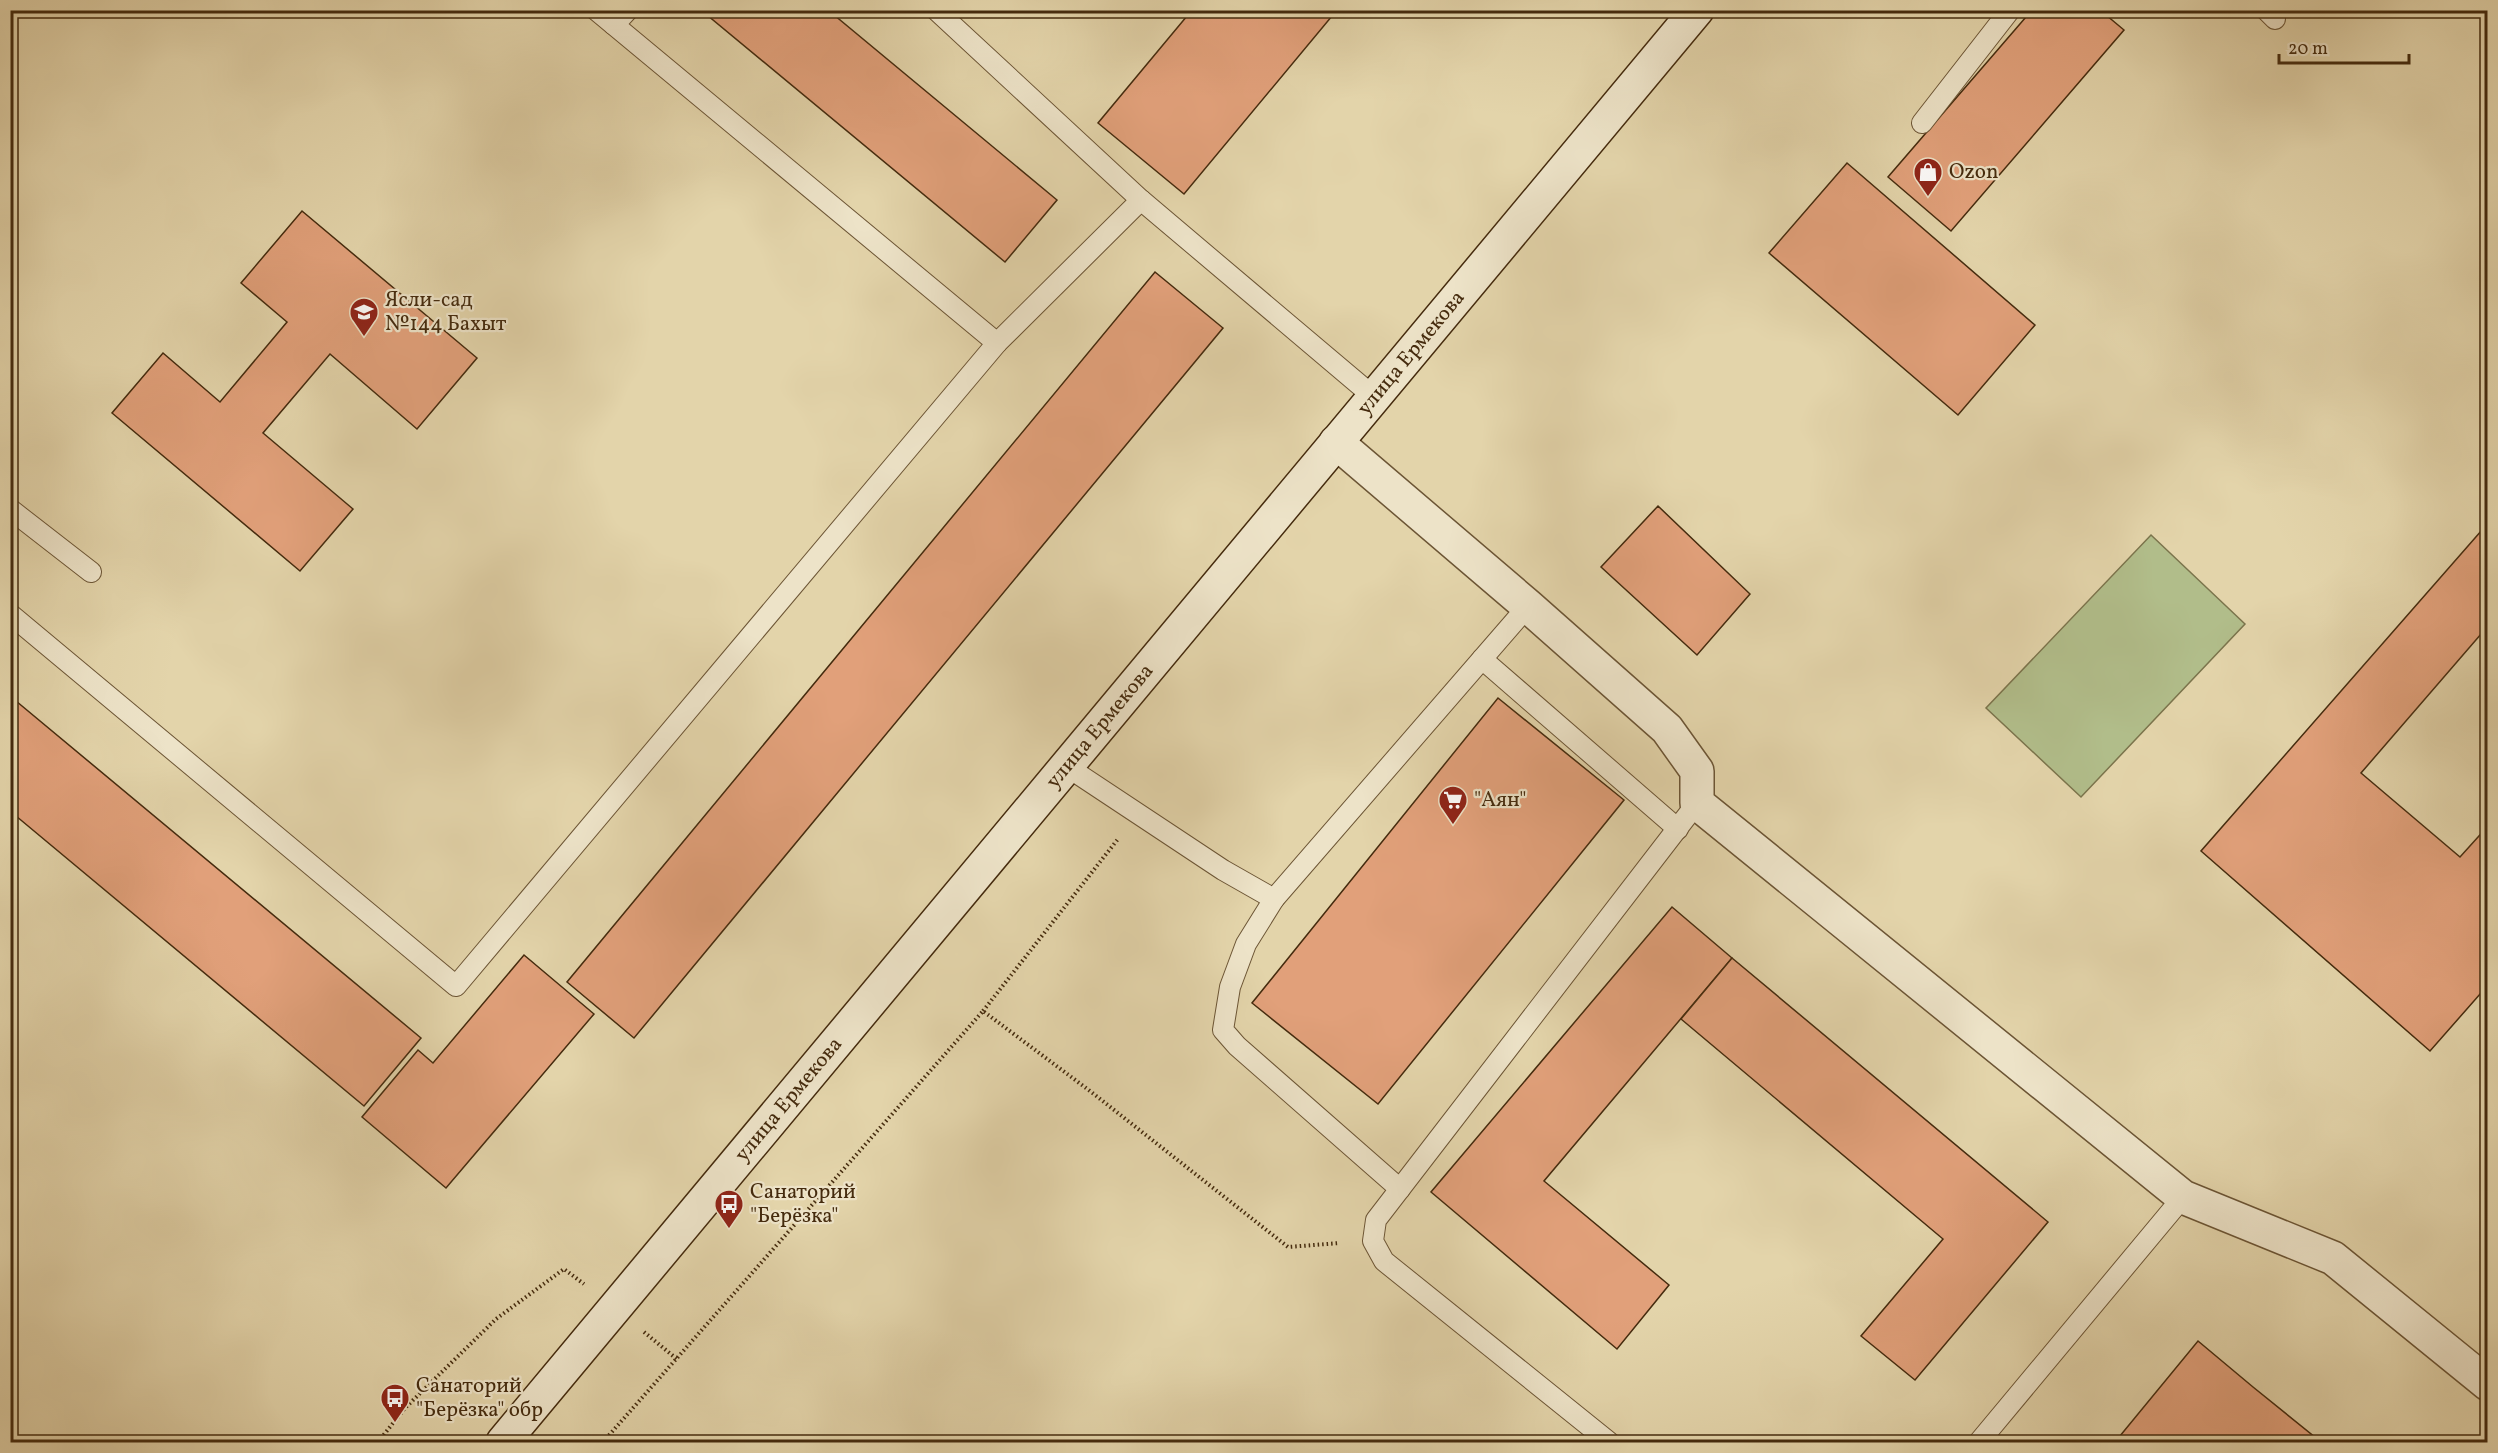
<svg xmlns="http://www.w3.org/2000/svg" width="2498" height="1453" font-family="Vollkorn,serif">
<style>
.green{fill:#b1bd8a;stroke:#7b744c;stroke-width:1.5}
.building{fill:#e1a07a;stroke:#452b0e;stroke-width:1.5}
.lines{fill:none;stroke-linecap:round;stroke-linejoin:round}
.lane-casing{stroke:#6c5535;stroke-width:22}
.street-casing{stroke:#6c5535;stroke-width:36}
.secondary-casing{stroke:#452b0e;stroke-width:36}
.path{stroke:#452b0e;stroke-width:4;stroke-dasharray:1.5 3;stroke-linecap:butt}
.lane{stroke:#ede3c8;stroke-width:20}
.street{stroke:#ede3c8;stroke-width:33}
.secondary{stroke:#ede3c8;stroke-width:33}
.labels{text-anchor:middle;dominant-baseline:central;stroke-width:4.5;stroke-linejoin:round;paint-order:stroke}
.poi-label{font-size:21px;fill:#452b0e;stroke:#ede3c8;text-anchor:start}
.street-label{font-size:21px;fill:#452b0e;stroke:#ede3c8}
</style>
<rect width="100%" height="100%" fill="#e3d4aa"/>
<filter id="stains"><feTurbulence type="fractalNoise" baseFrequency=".00333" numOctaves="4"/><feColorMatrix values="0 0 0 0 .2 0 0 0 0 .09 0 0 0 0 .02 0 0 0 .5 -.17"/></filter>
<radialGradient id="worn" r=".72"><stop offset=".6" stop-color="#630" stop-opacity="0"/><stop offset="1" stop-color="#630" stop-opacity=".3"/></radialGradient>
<path class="green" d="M2151 535 2245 624 2081 797 1986 708Z"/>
<g class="building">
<path d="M701 10H828L1057 200 1005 262Z"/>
<path d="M1192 10H1337L1184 194 1098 123Z"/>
<path d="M2032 10H2100L2124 30 1951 231 1888 177Z"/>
<path d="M1847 163 2035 325 1958 415 1769 253Z"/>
<path d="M302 211 477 358 417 429 330 354 263 433 353 509 300 571 112 413 163 353 220 402 287 322 241 283Z"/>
<path d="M1155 272 1223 328 634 1038 567 982Z"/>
<path d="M1658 506 1750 594 1697 655 1601 567Z"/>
<path d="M2482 530 2488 534V626L2361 773 2460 857 2488 826V985L2430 1051 2201 851Z"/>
<path d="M10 696 421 1038 364 1106 10 811Z"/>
<path d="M1498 698 1624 800 1378 1104 1252 1003Z"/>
<path d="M1672 907 1732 958 1544 1181 1669 1285 1617 1349 1431 1192Z"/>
<path d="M524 955 594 1014 446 1188 362 1117 418 1050 433 1063Z"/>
<path d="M1732 958 2048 1222 1915 1380 1861 1336 1943 1239 1681 1019Z"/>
<path d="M2198 1341 2253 1387 2321 1442H2115Z"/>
<path d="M1352 1438V1442H1311Z"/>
</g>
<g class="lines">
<g class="lane-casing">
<g id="lane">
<path d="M596 10 997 343 1141 200 1374 397"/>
<path d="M936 10 1141 200"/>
<path d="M2266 10 2275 19"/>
<path d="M614 25 628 10"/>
<path d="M1922 123 2010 10"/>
<path d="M10 509 91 572"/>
<path d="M10 614 456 986 997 343"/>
<path d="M1482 659 1678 829"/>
<path d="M1066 766 1223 870 1274 899 1528 606"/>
<path d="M1274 899 1246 944 1230 987 1223 1030 1237 1046 1400 1189"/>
<path d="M1609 1442 1384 1261 1373 1241 1376 1220 1697 803"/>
<path d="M1979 1442 2183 1197"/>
</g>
</g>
<g class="street-casing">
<path id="street" d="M1336 442 1528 606 1667 729 1697 771V803L2183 1197 2333 1258 2488 1384"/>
</g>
<g class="secondary-casing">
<g id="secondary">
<path id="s1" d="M503 1442 1697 10"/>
</g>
</g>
<g class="path">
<path d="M983 1011 1118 839"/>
<path d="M644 1332 678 1360"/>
<path d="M378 1442 405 1408 496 1319 564 1269 584 1284"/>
<path d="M603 1442 983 1011 1090 1091 1288 1247 1340 1243"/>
</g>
<use href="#lane" class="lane"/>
<use href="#street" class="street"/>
<use href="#secondary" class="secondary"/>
</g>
<defs>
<g id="shop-pin" transform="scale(1.5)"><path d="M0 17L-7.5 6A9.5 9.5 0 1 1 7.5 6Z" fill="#8f2418" stroke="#ede3c8"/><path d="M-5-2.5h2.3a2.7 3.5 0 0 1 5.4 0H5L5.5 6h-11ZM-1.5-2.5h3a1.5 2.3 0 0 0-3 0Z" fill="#fff"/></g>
<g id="school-pin" transform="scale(1.5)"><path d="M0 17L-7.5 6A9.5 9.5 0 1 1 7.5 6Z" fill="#8f2418" stroke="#ede3c8"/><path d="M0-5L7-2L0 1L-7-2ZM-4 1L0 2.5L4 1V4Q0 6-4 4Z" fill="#fff"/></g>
<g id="supermarket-pin" transform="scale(1.5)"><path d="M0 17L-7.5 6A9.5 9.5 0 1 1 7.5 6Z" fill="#8f2418" stroke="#ede3c8"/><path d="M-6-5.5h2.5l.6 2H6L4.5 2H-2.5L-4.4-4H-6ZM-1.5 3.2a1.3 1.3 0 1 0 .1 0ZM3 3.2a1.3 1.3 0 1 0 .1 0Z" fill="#fff"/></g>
<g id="bus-pin" transform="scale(1.5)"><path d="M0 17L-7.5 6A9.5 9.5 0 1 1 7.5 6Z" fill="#8f2418" stroke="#ede3c8"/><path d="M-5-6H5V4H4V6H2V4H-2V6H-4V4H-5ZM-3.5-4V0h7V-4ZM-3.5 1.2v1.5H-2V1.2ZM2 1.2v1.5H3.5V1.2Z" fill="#fff"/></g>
</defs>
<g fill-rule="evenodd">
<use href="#shop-pin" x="1928" y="172"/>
<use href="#school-pin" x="364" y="312"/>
<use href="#supermarket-pin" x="1453" y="800"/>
<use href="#bus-pin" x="729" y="1204"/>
<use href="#bus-pin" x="395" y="1398"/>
</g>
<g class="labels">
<g class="poi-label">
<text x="1949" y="172">Ozon</text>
<text x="385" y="300">Ясли-сад<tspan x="385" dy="24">№144 Бахыт</tspan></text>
<text x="1474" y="800">"Аян"</text>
<text x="750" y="1192">Санаторий<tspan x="750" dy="24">"Берёзка"</tspan></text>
<text x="416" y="1386">Санаторий<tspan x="416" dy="24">"Берёзка" обр</tspan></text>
</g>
<g class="street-label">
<text stroke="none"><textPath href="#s1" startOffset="1418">улица Ермекова</textPath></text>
<text stroke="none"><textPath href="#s1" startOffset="932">улица Ермекова</textPath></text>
<text stroke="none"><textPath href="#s1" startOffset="446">улица Ермекова</textPath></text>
</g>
</g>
<rect width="2498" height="1453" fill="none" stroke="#e3d4aa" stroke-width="36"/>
<rect x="12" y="12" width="2474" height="1429" fill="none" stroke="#452b0e" stroke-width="3"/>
<rect x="18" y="18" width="2462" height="1417" fill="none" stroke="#452b0e" stroke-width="1.5"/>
<path d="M2279 54v9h130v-9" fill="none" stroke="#452b0e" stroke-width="3"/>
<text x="2288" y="54" font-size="18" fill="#452b0e" stroke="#ede3c8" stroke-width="4.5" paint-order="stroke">20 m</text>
<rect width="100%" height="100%" filter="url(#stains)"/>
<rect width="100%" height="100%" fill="url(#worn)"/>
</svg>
